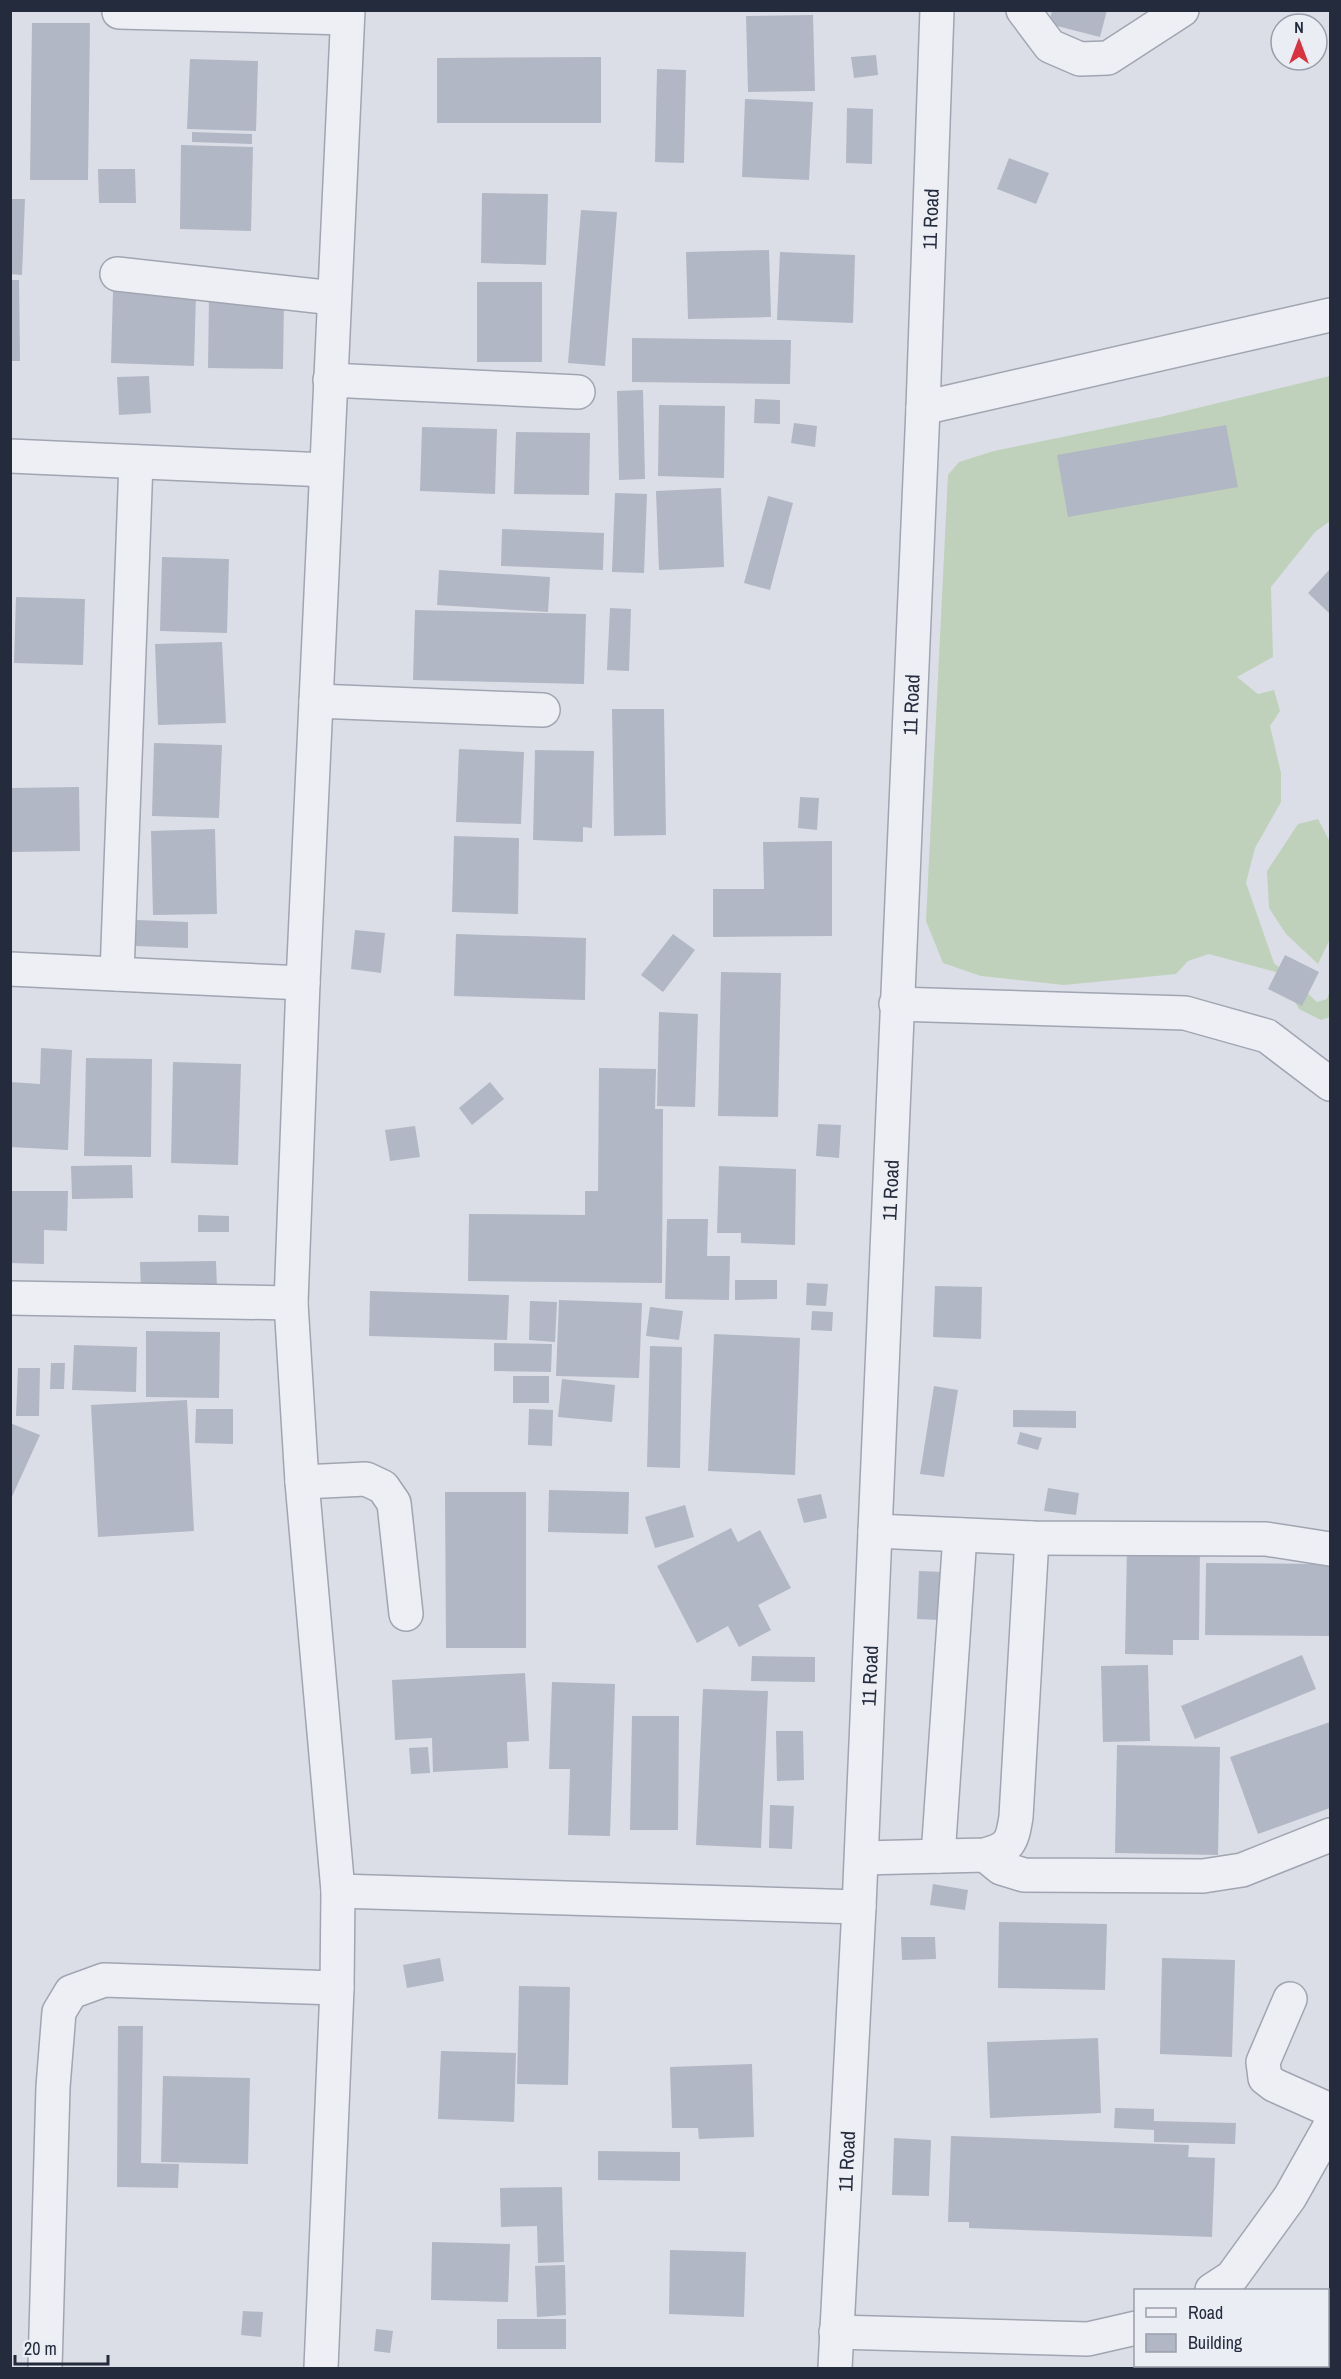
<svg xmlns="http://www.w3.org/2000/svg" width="1341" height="2379" font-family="'Archivo Narrow',sans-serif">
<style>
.grass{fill:#bfd1bb}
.building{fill:#b1b7c4}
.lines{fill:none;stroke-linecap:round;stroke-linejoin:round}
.minor-casing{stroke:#a0a5b1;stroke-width:36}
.minor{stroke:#edeff5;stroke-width:33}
.labels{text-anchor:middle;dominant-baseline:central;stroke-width:4.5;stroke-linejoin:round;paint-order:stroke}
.street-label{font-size:20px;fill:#242b3d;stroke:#eaedf4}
</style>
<rect width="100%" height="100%" fill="#dbdee7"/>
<g class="grass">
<path d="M1330 376V521L1315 532 1271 587 1273 657 1237 677 1258 694 1274 690 1280 711 1270 726 1281 773V802L1255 848 1246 883 1274 963 1317 1002 1327 999 1330 990V1017L1321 1020 1299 1009 1279 973 1209 954 1188 961 1176 974 1064 985 981 976 943 963 926 921 948 475 959 462 994 451 1160 417Z"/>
<path d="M1318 819 1330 842V939L1318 964 1286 934 1269 908 1267 871 1298 824Z"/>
</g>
<g class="building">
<path d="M1052 10H1107L1100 37 1049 24Z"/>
<path d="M813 15 815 91 748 92 746 16Z"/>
<path d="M32 23H90L88 180H30Z"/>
<path d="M876 55 878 75 854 78 851 57Z"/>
<path d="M601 57V123H437V58Z"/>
<path d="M190 59 258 61 256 131 187 129Z"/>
<path d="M657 69 686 70 684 163 655 162Z"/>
<path d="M745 99 813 102 809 180 742 177Z"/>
<path d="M847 108 873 109 872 164 846 163Z"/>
<path d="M192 132 252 134V144L192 142Z"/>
<path d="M181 145 253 147 251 231 180 229Z"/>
<path d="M1009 158 1049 173 1036 204 997 189Z"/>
<path d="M98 169H135L136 203H99Z"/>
<path d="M482 193 548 194 546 265 481 263Z"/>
<path d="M10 199H25L22 275 10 274Z"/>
<path d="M581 210 617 212 605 366 568 363Z"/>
<path d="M769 250 771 317 688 319 686 252Z"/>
<path d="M780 252 855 255 853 323 777 320Z"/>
<path d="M10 280H19L20 361H10Z"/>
<rect x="477" y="282" width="65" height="80"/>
<path d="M113 291 196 293 194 366 111 363Z"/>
<path d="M209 296 284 297 283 369 208 368Z"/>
<path d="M632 338 791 340 790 384 632 382Z"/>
<path d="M149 376 151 413 119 415 117 377Z"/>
<path d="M643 390 645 479 619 480 617 391Z"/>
<path d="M755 399 780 400V424L754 423Z"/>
<path d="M659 405 725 406 724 478 658 476Z"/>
<path d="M794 423 817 426 815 447 791 443Z"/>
<path d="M1226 425 1238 487 1068 517 1057 455Z"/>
<path d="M422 427 497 429 495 494 420 491Z"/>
<path d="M516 432 590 433 589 495 514 494Z"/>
<path d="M721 488 724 567 659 570 656 491Z"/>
<path d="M615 493 647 494 644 573 612 572Z"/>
<path d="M768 496 793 503 770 590 744 583Z"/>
<path d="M502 529 604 533 603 570 501 566Z"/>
<path d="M162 557 229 559 227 633 160 631Z"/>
<path d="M1330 569V614L1308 593Z"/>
<path d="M439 570 550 577 548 612 437 605Z"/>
<path d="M16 597 85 599 83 665 14 663Z"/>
<path d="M610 608 631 609 629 671 607 670Z"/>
<path d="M415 610 586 614 584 684 413 680Z"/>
<path d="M222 642 226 723 158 725 155 644Z"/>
<path d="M612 709H664L666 835 614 836Z"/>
<path d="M154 743 222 745 219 818 152 816Z"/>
<path d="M459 749 524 752 521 824 456 822Z"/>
<path d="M535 750 594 751 592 828 583 827V842L533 840Z"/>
<path d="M79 787 80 851 10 852V788Z"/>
<path d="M800 797 819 798 817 830 798 828Z"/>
<path d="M215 829 217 914 153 915 151 831Z"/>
<path d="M454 836 519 838 518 914 452 912Z"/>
<path d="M832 841V936L713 937V889H764L763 842Z"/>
<path d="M136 920 188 922V948L135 946Z"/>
<path d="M355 930 385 933 381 973 351 969Z"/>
<path d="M456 934 586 938 585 1000 454 996Z"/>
<path d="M673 934 695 950 663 992 641 975Z"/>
<path d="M1285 955 1319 972 1302 1006 1268 989Z"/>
<path d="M721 972 781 973 778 1117 718 1116Z"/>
<path d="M659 1012 698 1014 695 1107 657 1106Z"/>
<path d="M41 1048 72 1050 68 1150 10 1147V1082L40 1084Z"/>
<path d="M86 1058 152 1059 151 1157 84 1156Z"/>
<path d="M173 1062 241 1064 238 1165 171 1163Z"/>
<path d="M599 1068 656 1069 655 1109H663L662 1283 468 1281 469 1214 585 1215V1191H598Z"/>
<path d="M490 1082 504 1099 472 1125 459 1108Z"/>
<path d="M818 1124 841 1125 839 1158 816 1156Z"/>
<path d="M415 1126 420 1157 390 1161 385 1130Z"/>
<path d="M132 1165 133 1198 72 1199 71 1166Z"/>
<path d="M719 1166 796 1169 795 1245 741 1243V1233H717Z"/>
<path d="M10 1191H68L67 1231 44 1230V1264L10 1263Z"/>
<path d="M198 1215 229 1216V1232H198Z"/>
<path d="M667 1219H708L707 1256H730L729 1300 665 1299Z"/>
<path d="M216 1261 217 1288 141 1290 140 1262Z"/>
<path d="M735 1280H777V1299L735 1300Z"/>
<path d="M807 1283 828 1284 826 1306 806 1305Z"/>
<path d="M935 1286 982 1287 981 1339 933 1337Z"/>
<path d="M370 1291 509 1295 507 1340 369 1336Z"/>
<path d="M559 1300 642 1303 639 1378 556 1376Z"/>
<path d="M530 1301 557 1302 555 1342 529 1340Z"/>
<path d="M650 1307 683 1311 679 1340 646 1336Z"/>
<path d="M812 1311 833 1312 832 1331 811 1330Z"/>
<path d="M146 1331 220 1332 219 1398 146 1397Z"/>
<path d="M714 1334 800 1338 795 1475 708 1471Z"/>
<path d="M494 1343 552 1344 551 1372 494 1371Z"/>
<path d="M74 1345 137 1347 136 1392 72 1390Z"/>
<path d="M650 1346 682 1347 680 1468 647 1467Z"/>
<path d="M51 1363H65L64 1389H50Z"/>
<path d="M18 1368H40L39 1416H16Z"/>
<rect x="513" y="1376" width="36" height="27"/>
<path d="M562 1379 615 1385 612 1422 558 1417Z"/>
<path d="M934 1386 958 1390 944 1477 920 1474Z"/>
<path d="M187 1400 194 1531 98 1537 91 1405Z"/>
<path d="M196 1409H233V1444L195 1443Z"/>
<path d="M529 1409 553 1410 552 1446 528 1445Z"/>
<path d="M1013 1410 1076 1411V1428L1013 1427Z"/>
<path d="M10 1423 40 1435 10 1501Z"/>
<path d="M1020 1432 1042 1438 1038 1450 1017 1444Z"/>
<path d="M1048 1488 1079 1493 1076 1515 1044 1511Z"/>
<path d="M549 1490 629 1492 628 1534 548 1532Z"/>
<path d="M445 1492H526V1648H446Z"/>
<path d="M821 1494 827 1518 804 1523 797 1499Z"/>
<path d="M685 1505 694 1537 655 1548 645 1517Z"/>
<path d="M731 1528 738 1542 760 1530 791 1588 758 1605 771 1630 739 1647 728 1626 697 1643 657 1566Z"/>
<path d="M1127 1544 1200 1545 1199 1640H1173V1655L1125 1654Z"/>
<path d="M1206 1563 1330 1564V1636L1205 1635Z"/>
<path d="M919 1571 943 1572 941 1620 917 1619Z"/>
<path d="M1302 1655 1316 1689 1195 1739 1181 1706Z"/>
<path d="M752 1656 815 1657V1682L751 1681Z"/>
<path d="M1148 1665 1150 1741 1103 1742 1101 1666Z"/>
<path d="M525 1673 529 1741 507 1742 508 1768 433 1772 432 1738 395 1740 392 1680Z"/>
<path d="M552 1682 615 1684 610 1836 568 1835 570 1769H549Z"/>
<path d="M703 1689 768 1691 761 1848 696 1845Z"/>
<path d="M632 1716H679L678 1830H630Z"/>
<path d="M1330 1722V1808L1258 1834 1230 1757Z"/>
<path d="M776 1731H803L804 1780 777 1781Z"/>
<path d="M1117 1745 1220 1747 1218 1855 1115 1853Z"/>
<path d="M428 1747 430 1773 411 1774 409 1748Z"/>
<path d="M770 1805 794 1806 792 1849 769 1848Z"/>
<path d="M933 1884 968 1890 965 1910 930 1905Z"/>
<path d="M999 1922 1107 1924 1105 1990 998 1988Z"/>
<path d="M901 1937H935L936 1959 902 1960Z"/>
<path d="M440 1958 444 1981 407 1988 403 1965Z"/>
<path d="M1162 1958 1235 1960 1232 2057 1160 2054Z"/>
<path d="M519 1986 570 1987 568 2085 517 2084Z"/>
<path d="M118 2026H143L141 2163 179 2164 178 2188 117 2187Z"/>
<path d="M1098 2038 1101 2113 990 2118 987 2042Z"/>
<path d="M441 2051 516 2053 514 2122 438 2119Z"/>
<path d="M752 2064 754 2137 699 2139 698 2128H672L670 2067Z"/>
<path d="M163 2076 250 2078 248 2164 161 2162Z"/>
<path d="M1115 2108 1154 2109V2121L1236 2123 1235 2144 1154 2142V2130L1114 2128Z"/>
<path d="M951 2136 1189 2145 1188 2157 1215 2158 1212 2237 969 2228V2222H948Z"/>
<path d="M894 2138 931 2140 929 2196 892 2195Z"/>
<path d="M598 2151 680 2152V2181L598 2180Z"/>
<path d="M562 2187 564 2262 538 2263 537 2226 501 2227 500 2188Z"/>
<path d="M432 2242 510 2244 508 2302 431 2300Z"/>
<path d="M670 2250 746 2252 744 2317 669 2314Z"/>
<path d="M565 2265 566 2315 537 2317 535 2266Z"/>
<path d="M243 2311 263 2312 261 2337 241 2335Z"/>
<rect x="497" y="2319" width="69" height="30"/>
<path d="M376 2329 393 2331 390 2353 374 2351Z"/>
</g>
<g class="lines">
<g class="minor-casing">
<g id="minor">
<path d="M1023 10 1050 46 1080 59 1108 58 1182 10"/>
<path d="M119 12 347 18"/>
<path d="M117 274 334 298"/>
<path d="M330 380 578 392"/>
<path d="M923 408 1330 315"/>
<path d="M10 456 326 470"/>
<path d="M316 701 543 710"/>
<path d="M10 969 303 983"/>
<path d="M117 974 136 462"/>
<path d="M896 1004 1185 1013 1267 1036 1330 1084"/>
<path d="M10 1298 291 1303"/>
<path d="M302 1482 366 1479 383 1487 394 1503 406 1614"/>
<path d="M875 1531 1032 1538 1266 1539 1330 1549"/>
<path d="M985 1855 1001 1868 1024 1875 1203 1876 1242 1870 1330 1835"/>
<path d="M938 1856 960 1535"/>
<path d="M862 1858 985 1855C1010 1848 1012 1842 1016 1817L1032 1538"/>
<path d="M338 1891 859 1907"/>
<path d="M1290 1999 1263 2062 1265 2078 1274 2085 1330 2110"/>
<path d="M1212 2290 1232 2277 1290 2197 1330 2126"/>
<path d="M836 2332 1088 2339 1136 2328"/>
<path d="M1201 2366 1202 2368"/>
<path d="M45 2368 53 2087 59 2012 71 1992 104 1980 337 1988"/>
<path d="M321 2368 337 1988 338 1891 302 1482 291 1303 303 983 348 10"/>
<path id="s1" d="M835 2368 859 1907 923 408 937 10"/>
</g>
</g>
<use href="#minor" class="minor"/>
</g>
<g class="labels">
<g class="street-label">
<text stroke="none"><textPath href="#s1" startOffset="2151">11 Road</textPath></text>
<text stroke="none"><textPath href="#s1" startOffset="1665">11 Road</textPath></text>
<text stroke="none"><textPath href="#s1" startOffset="1179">11 Road</textPath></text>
<text stroke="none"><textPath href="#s1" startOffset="693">11 Road</textPath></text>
<text stroke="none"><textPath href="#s1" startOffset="207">11 Road</textPath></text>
</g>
</g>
<rect width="1341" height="2379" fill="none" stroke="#242b3d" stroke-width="24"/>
<rect x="1134" y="2289" width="195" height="78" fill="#eaedf4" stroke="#9b9fab" stroke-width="1.5"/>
<rect x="1146" y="2308" width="30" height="9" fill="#edeff5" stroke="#9b9fab" stroke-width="1.5"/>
<text x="1188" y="2319" font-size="18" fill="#242b3d">Road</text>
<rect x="1146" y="2334" width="30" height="18" fill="#b1b7c4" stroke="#9b9fab" stroke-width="1.5"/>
<text x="1188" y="2349" font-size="18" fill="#242b3d">Building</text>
<g transform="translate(1299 42)"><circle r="28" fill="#eaedf4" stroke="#9b9fab" stroke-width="1.5"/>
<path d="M0-4.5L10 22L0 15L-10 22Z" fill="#d8333e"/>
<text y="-9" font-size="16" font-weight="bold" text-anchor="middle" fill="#242b3d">N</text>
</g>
<path d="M15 2355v9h93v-9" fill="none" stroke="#242b3d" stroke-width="3"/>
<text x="24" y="2355" font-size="18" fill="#242b3d" stroke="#eaedf4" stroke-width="4.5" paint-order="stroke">20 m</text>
</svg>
